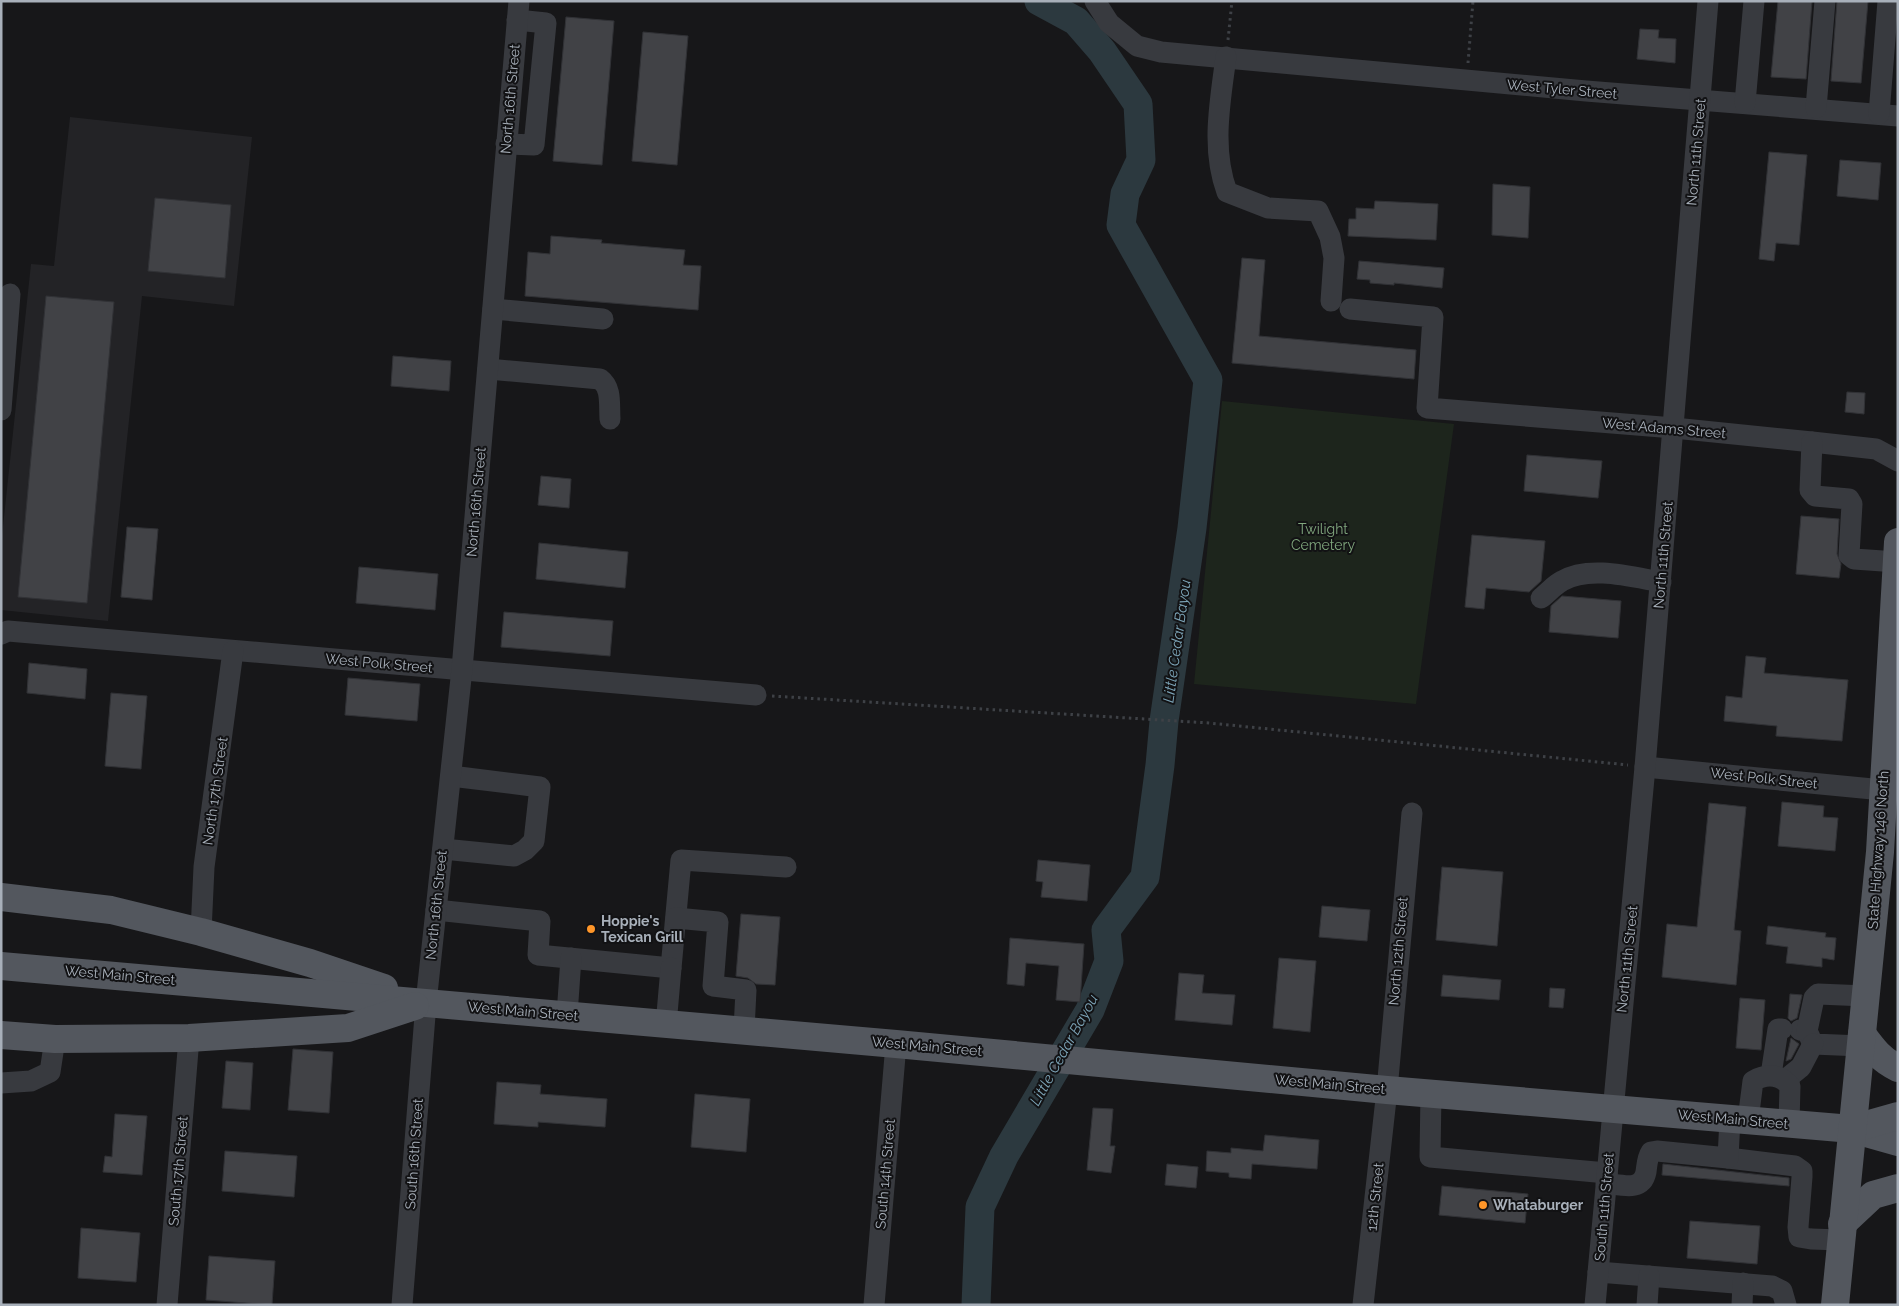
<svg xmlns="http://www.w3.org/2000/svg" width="1899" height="1306" font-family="Raleway,sans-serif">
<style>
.built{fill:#232326}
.green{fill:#1d251c}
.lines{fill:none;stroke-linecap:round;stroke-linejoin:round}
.river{stroke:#2c393f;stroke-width:29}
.building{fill:#414246;stroke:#313236}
.path{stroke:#3e4146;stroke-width:3;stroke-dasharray:2.5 4;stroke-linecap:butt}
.minor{stroke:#383a3f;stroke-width:21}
.major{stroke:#53575e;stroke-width:28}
.poi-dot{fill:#ff9629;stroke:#121214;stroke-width:2}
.labels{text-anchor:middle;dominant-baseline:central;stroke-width:4;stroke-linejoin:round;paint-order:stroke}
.street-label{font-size:14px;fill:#a8b0ba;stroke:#121214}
.park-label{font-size:14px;fill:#81a77e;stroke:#121214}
.poi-label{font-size:14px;font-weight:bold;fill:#a8b0ba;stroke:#121214;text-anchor:start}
.water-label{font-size:15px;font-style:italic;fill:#7da5b8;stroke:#121214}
</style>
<rect width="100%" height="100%" fill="#171719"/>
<path class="built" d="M70 117 252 137 234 306 142 296 108 621 1 610V545L31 264 54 266Z"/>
<path class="green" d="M1222 401 1454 424 1416 704 1194 684Z"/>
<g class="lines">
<path class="river" d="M976 1305 980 1207 1004 1156 1090 1010 1109 961 1106 930 1145 877 1160 765 1164 721 1192 528 1208 380 1121 225 1125 194 1141 160 1138 104 1102 51 1076 21 1039 1"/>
</g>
<g class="building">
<path d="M1778 1H1812L1806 79 1771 77Z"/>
<path d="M1837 1H1868L1861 83 1831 81Z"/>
<path d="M566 17 614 21 602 165 553 161Z"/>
<path d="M1640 29 1659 30 1658 38 1676 39 1675 63 1637 59Z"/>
<path d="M643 32 688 36 677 165 632 161Z"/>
<path d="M1769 152 1807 155 1799 245 1776 243 1774 261 1759 259Z"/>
<path d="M1840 160 1881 163 1878 200 1837 196Z"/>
<path d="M1493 184 1530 187 1528 238 1492 235Z"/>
<path d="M155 198 231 205 225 278 148 271Z"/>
<path d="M1375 201 1438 204 1436 240 1348 236 1349 219H1356V208L1374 209Z"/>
<path d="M551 236 602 240 601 243 685 250 683 265 701 266 698 310 525 296 528 252 550 254Z"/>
<path d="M1242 258 1265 260 1259 336 1416 350 1414 379 1232 363Z"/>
<path d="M1359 261 1444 268 1442 288 1394 283V285L1370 283V280L1357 279Z"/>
<path d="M46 296 114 302 87 603 18 597Z"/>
<path d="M393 356 451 361 449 391 391 386Z"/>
<path d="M1847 392 1865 393 1864 414 1845 412Z"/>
<path d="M1527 455 1602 461 1598 498 1524 491Z"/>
<path d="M541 476 571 479 569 508 538 505Z"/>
<path d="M1801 516 1839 519 1837 554 1841 564 1839 578 1796 574Z"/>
<path d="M127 527 158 529 152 600 121 597Z"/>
<path d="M1472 535 1545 541 1541 581 1529 592 1486 588 1484 609 1465 607Z"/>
<path d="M539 543 628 552 625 588 536 579Z"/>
<path d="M359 567 438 574 435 610 356 603Z"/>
<path d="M1562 596 1621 601 1618 638 1549 632 1551 606Z"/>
<path d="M504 612 613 621 610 656 501 647Z"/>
<path d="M1746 656 1766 658 1764 673 1848 680 1842 741 1776 736 1777 726 1724 721 1726 696 1742 698Z"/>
<path d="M29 663 87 669 85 699 27 693Z"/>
<path d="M348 678 420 684 417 721 345 715Z"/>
<path d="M111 693 147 696 141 769 105 766Z"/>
<path d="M1782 802 1824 806 1823 817 1838 818 1835 851 1778 846Z"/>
<path d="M1709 803 1746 807 1734 930 1741 931 1736 985 1662 977 1667 924 1697 927Z"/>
<path d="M1038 860 1090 865 1087 901 1041 897 1043 882 1036 881Z"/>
<path d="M1442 867 1503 872 1497 946 1436 940Z"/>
<path d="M1322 906 1370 910 1367 941 1319 937Z"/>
<path d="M741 914 780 917 775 985 756 984 748 978 736 976Z"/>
<path d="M1768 926 1826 933 1825 937 1836 938 1834 960 1822 958V967L1786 963 1788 947 1766 944Z"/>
<path d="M1010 938 1084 944 1080 1002 1056 1000 1059 966 1026 963 1024 986 1007 984Z"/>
<path d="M1279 958 1316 961 1310 1032 1273 1028Z"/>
<path d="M1179 973 1204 975 1202 993 1235 995 1232 1025 1175 1020Z"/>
<path d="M1443 975 1501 980 1499 1000 1441 996Z"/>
<path d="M1550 988 1565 989 1563 1008 1549 1007Z"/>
<path d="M1790 994 1802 995 1797 1018 1791 1021 1788 1018Z"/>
<path d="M1740 998 1765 1000 1761 1050 1736 1048Z"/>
<path d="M1791 1038 1799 1044 1791 1059 1786 1061Z"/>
<path d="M293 1049 333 1052 329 1113 288 1110Z"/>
<path d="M226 1061 253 1063 250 1110 222 1108Z"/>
<path d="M497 1082 541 1085 540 1094 607 1099 605 1127 538 1122V1127L494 1124Z"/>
<path d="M695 1094 750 1099 746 1152 691 1147Z"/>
<path d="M1093 1108 1113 1109 1110 1146H1115L1111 1173 1087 1170Z"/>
<path d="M115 1114 147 1116 142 1175 103 1172 105 1156 112 1157Z"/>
<path d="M1265 1135 1319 1140 1317 1169 1252 1164 1251 1179 1229 1177V1173L1206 1171 1207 1151 1231 1153V1148L1263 1151Z"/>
<path d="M225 1151 297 1156 294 1197 222 1191Z"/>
<path d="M1167 1164 1198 1167 1196 1188 1165 1185Z"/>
<path d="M1663 1164 1789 1178V1186L1662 1175Z"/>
<path d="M1442 1186 1528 1194 1525 1223 1439 1215Z"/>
<path d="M1690 1221 1760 1226 1757 1264 1687 1258Z"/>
<path d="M81 1228 140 1233 136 1282 78 1278Z"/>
<path d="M209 1256 275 1261 272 1305 206 1300Z"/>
</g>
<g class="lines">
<g class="path">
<path d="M1228 40 1232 1"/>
<path d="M1468 63 1473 1"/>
<path d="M772 696 1209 723 1628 765"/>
</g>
<g class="minor">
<path d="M1095 1 1109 23 1137 46 1161 52 1586 91 1898 116"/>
<path d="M1226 57C1220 102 1211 149 1227 192L1268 208 1318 211 1330 237 1334 258 1331 301"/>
<path d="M1745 103 1754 1"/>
<path d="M1816 108 1825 1"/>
<path d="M1879 114 1888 1"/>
<path d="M506 144 534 145 546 23 517 20"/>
<path d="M493 309 603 319"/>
<path d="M1350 309 1433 317 1427 408 1674 428 1812 442 1876 449 1898 461"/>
<path d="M488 369 600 379C612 388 609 404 610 419"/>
<path d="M1 410 10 294"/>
<path d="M1812 442 1810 490 1815 496 1849 499 1852 504 1849 555 1854 559 1897 562"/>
<path d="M1541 598C1548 593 1554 585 1562 581 1589 565 1632 577 1661 582"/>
<path d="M1 634 8 631 756 695"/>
<path d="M1645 767 1883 790"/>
<path d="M443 849 514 856 525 850 534 841 540 787 451 776"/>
<path d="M436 910 540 921 538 955 671 968 681 860 786 867"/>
<path d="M676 918 718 922 713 986 746 990 744 1030"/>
<path d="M201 932 204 867 233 651"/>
<path d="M567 1015 571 958"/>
<path d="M666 1025 671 968"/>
<path d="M1800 1030 1807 1031 1813 1044 1861 1046"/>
<path d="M1807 1031 1814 998 1818 994 1866 996"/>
<path d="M1771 1075 1778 1029H1782"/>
<path d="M1785 1080 1801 1067 1813 1044"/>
<path d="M1 1083 31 1081 50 1072 55 1039"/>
<path d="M1431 1093 1430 1157 1607 1173"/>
<path d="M1748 1120 1753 1081C1767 1073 1780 1074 1790 1086L1789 1123"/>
<path d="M1728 1158 1795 1166 1802 1171V1177L1798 1227 1799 1237 1811 1239 1841 1240"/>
<path d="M1606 1183C1622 1185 1642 1192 1646 1172 1647 1165 1647 1158 1651 1152L1657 1151 1728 1158 1730 1119"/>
<path d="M1598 1272 1772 1286 1782 1291 1786 1305"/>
<path d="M167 1305 189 1038"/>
<path d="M402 1305 426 1003 462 669 519 1"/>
<path d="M874 1305 896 1044"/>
<path d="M1363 1305 1387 1090 1412 813"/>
<path d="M1595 1305 1645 767 1708 1"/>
<path d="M1647 1305 1649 1276"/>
<path d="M1742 1305 1743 1283"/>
</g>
<g class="major">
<path d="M1 897 111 910 201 932 310 963 384 988"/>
<path d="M1 966 896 1044 1387 1090 1852 1129 1898 1142"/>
<path d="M1862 1034C1873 1049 1881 1060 1898 1068"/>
<path d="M1 1035 55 1039 189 1038 348 1028 415 1006"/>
<path d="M1852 1129 1898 1116"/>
<path d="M1842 1224 1873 1195 1898 1188"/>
<path d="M1835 1305 1880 852 1898 542"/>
</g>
</g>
<g class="poi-dot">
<circle cx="591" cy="929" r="5"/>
<circle cx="1483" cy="1205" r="5"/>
</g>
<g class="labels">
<g class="street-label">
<text transform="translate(1562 89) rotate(5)">West Tyler Street</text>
<text transform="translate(510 99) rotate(-85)">North 16th Street</text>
<text transform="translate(1696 152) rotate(-85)">North 11th Street</text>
<text transform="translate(1664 428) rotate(5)">West Adams Street</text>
<text transform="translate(476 502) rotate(-85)">North 16th Street</text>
<text transform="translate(1663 555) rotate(-85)">North 11th Street</text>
<text transform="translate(379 663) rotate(5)">West Polk Street</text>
<text transform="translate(1764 778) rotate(6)">West Polk Street</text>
<text transform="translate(215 791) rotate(-82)">North 17th Street</text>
<text transform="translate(1878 850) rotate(-86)">State Highway 146 North</text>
<text transform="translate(436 905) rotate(-84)">North 16th Street</text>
<text transform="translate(1398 951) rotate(-85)">North 12th Street</text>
<text transform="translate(1627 959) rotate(-84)">North 11th Street</text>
<text transform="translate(120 975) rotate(5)">West Main Street</text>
<text transform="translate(523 1011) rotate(5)">West Main Street</text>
<text transform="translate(927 1046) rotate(5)">West Main Street</text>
<text transform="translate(1330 1084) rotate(5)">West Main Street</text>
<text transform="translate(1733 1119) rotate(5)">West Main Street</text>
<text transform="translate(414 1154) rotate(-86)">South 16th Street</text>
<text transform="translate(178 1171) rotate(-85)">South 17th Street</text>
<text transform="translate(885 1174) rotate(-85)">South 14th Street</text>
<text transform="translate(1375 1197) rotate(-84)">12th Street</text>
<text transform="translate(1604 1207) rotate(-85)">South 11th Street</text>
</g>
<g class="park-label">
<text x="1323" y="529">Twilight<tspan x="1323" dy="16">Cemetery</tspan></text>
</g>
<g class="poi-label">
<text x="601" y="921">Hoppie's<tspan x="601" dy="16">Texican Grill</tspan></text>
<text x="1493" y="1205">Whataburger</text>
</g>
<g class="water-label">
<text transform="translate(1177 641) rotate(-82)">Little Cedar Bayou</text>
<text transform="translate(1064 1050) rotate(-61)">Little Cedar Bayou</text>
</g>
</g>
<rect width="1899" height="1306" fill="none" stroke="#a8b0ba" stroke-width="5"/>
</svg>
